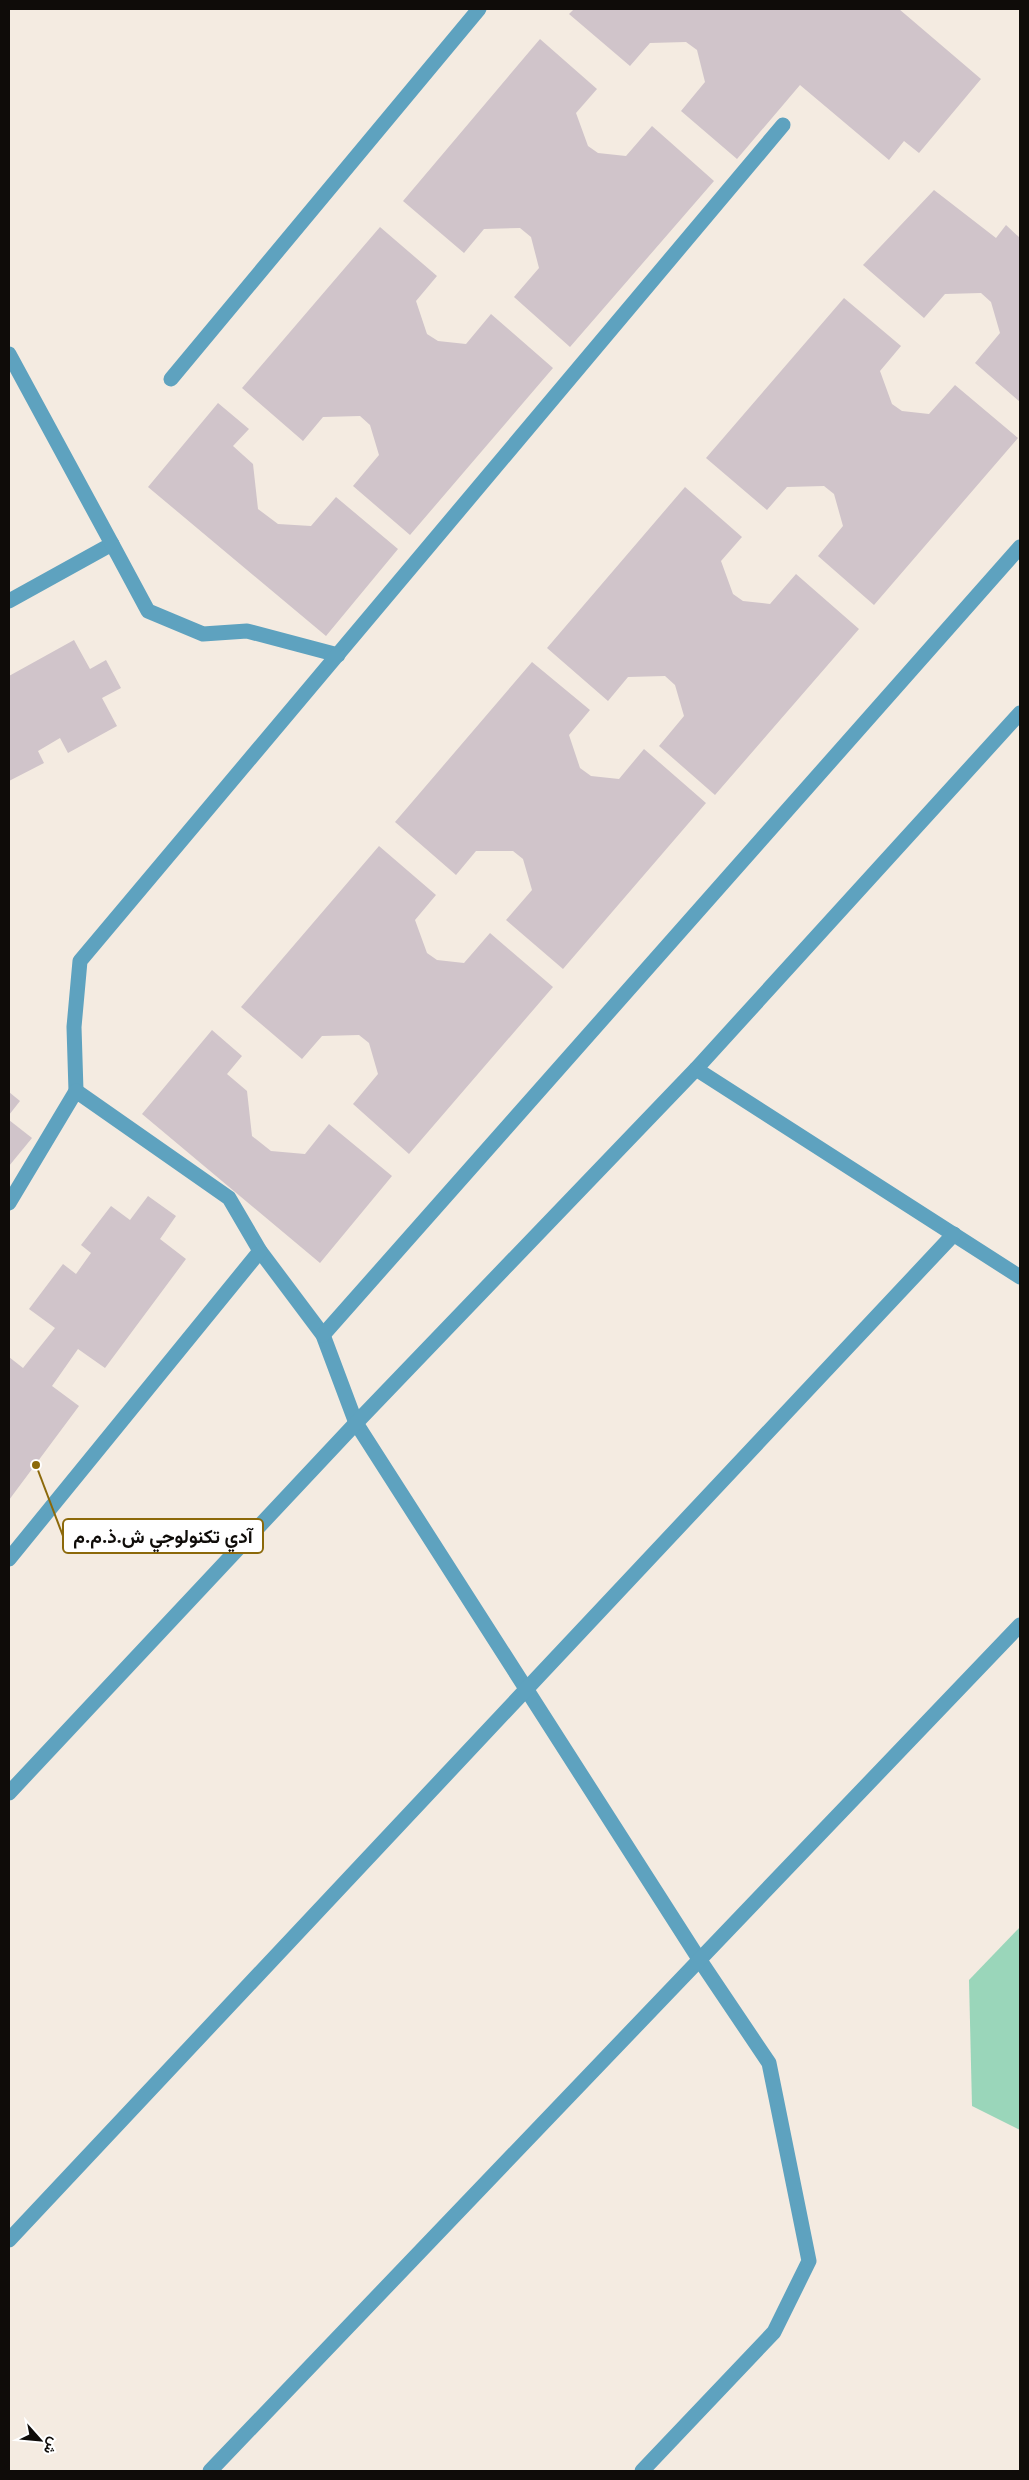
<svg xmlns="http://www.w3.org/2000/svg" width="1029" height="2480" font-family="Merriweather,Vazirmatn,serif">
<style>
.green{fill:#9ad6ba}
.building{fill:#d0c4ca}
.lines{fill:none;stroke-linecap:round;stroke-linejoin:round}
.minor{stroke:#5ea2bf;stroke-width:15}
.leader{fill:none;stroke:#8c690a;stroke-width:2}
.callout-dot{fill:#8c690a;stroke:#fff;stroke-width:2}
.callout{fill:#fff;stroke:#8c690a;stroke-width:2}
.callout-label{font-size:19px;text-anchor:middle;font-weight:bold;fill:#0f0c09}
</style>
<rect width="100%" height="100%" fill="#f4ebe1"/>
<path class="green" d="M1020 1927V2130L972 2106 969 1980Z"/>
<g class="building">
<path d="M574 9H899L981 79 919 153 904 141 889 160 800 85 737 159 681 111 705 82 697 50 686 42 650 43 630 66 569 14Z"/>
<path d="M540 39 597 89 576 113 588 146 598 153 626 156 652 126 714 181 570 347 514 297 539 268 531 237 520 228 484 229 464 253 403 201Z"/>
<path d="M934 190 996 238 1006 225 1020 238V402L975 363 1000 333 991 302 981 293 945 294 924 318 863 265Z"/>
<path d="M380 227 437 276 416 301 427 334 438 341 466 344 491 314 553 368 410 535 353 486 379 455 370 425 360 416 323 417 303 441 242 388Z"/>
<path d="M844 298 901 346 880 371 892 404 902 411 929 414 955 385 1018 438 874 605 818 556 843 526 834 494 824 486 787 487 767 510 706 458Z"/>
<path d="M218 403 249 429 233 446 253 464 258 509 278 524 311 526 336 497 398 549 326 636 148 487Z"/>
<path d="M685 487 742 537 721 561 733 594 743 601 770 604 796 574 859 629 715 795 659 746 684 716 675 685 665 676 628 677 608 701 547 648Z"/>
<path d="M74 640 90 669 106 660 121 688 102 698 117 726 68 753 60 738 38 751 44 763 9 781V676Z"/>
<path d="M532 662 590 710 569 735 580 768 591 776 619 779 644 749 706 803 563 969 506 920 532 890 523 859 513 851H476L456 875 395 822Z"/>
<path d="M379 846 436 895 415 920 427 953 437 960 464 963 490 933 553 987 409 1154 353 1104 378 1074 369 1043 359 1035 322 1036 302 1059 241 1007Z"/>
<path d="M212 1030 242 1056 227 1074 247 1091 252 1136 271 1151 305 1154 329 1124 392 1176 320 1263 142 1114Z"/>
<path d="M9 1092 20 1101 9 1115Z"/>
<path d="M9 1120 32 1138 9 1166Z"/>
<path d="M148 1196 176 1216 160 1239 186 1259 105 1368 78 1349 52 1386 79 1406 9 1500V1357L23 1368 55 1328 29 1309 63 1264 76 1274 91 1253 81 1245 111 1206 130 1220Z"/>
</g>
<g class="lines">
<g class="minor">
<path d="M9 354 112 544 9 601"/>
<path d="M171 379 479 9"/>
<path d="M112 544 148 611 203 634 247 631 338 655"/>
<path d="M696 1069 1020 713"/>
<path d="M76 1091 74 1027 80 961 783 125"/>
<path d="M9 1203 76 1091 229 1198 260 1251 323 1335 356 1423 699 1959 769 2063 809 2261 774 2332 642 2471"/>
<path d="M323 1335 1020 547"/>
<path d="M9 1559 260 1251"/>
<path d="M9 1793 356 1423 696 1069 1020 1277"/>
<path d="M9 2240 954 1234"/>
<path d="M210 2471 1020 1625"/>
</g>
</g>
<path class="leader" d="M36 1465L63 1536"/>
<circle class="callout-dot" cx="36" cy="1465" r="5"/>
<rect class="callout" x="63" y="1519" width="200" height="34" rx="5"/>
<g class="callout-label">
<text x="163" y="1543">آدي تكنولوجي ش.ذ.م.م</text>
</g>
<rect width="1029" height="2480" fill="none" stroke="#0f0c09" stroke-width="20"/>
<g transform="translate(40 2440) rotate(117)" stroke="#ffffff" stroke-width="4" paint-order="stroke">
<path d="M0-4L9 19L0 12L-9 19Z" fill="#0f0c09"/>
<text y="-8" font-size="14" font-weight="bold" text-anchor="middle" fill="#0f0c09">ش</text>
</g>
</svg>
